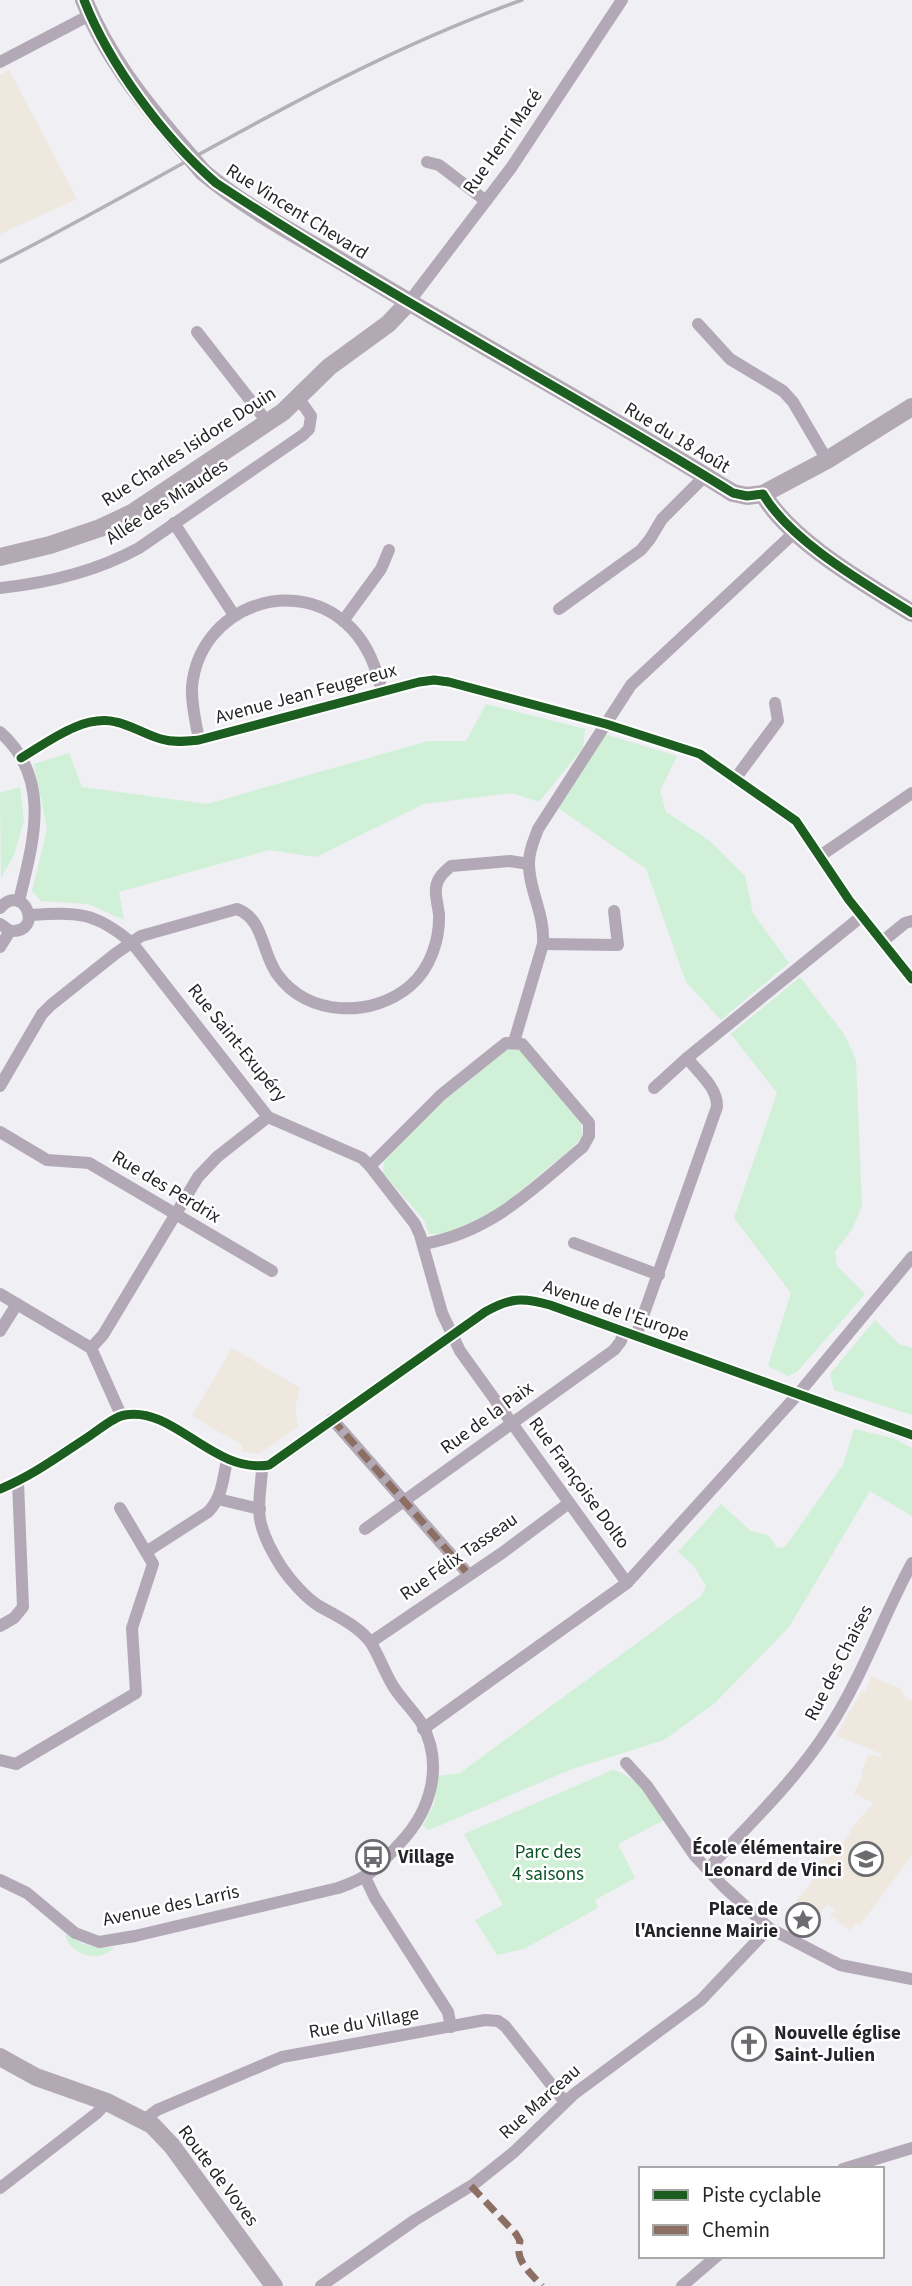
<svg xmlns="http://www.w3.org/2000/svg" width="912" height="2286" font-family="'Source Sans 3',sans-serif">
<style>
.education{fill:#eee8df}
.green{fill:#d0f0d7}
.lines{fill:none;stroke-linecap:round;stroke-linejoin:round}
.street{stroke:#b3a9b6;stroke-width:12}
.secondary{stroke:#b3a9b4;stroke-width:18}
.rail{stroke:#b4b0b8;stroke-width:3.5}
.secondary-bridge{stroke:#b3a9b4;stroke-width:18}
.quiet{stroke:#8d6e63;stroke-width:7;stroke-dasharray:14 7;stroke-linecap:butt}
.cycleway-casing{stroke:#fff;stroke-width:13}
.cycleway{stroke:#1b5e20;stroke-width:9}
.labels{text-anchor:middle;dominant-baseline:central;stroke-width:5;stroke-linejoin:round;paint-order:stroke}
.street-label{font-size:19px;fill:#252529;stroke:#fff}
.poi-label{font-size:19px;font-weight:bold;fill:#252529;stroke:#fff;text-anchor:end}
.park-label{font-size:19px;fill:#095523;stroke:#fff}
</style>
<rect width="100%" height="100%" fill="#efeff4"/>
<g class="education">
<path d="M9 70 77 199 0 234V75Z"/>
<path d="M232 1348 300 1388 295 1408 298 1426 259 1454 241 1451 242 1445 192 1416Z"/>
<path d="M871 1676 899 1688 906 1698 912 1701V1855L860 1925 856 1923 850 1930 830 1915 835 1909 828 1904 816 1917 796 1901 824 1867 820 1863 838 1843 841 1845 851 1833 849 1831 874 1803 854 1794 863 1775 861 1774 868 1755 881 1757 882 1754 836 1736 862 1691 866 1692Z"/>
</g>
<g class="green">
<path d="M486 704 585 729 583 748 539 802 512 793 424 804 316 857 269 850 119 892 124 920 88 904 41 901 32 891 47 829 34 764 69 753 82 787 207 804 428 741H466Z"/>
<path d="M604 734 677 756 660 791 666 812 710 841 745 876 753 913 789 963 721 1020 686 982 646 869 557 807Z"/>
<path d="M20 787 24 820 14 855 1 878 0 793Z"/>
<path d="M800 977 844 1034 856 1060 862 1206 852 1229 835 1252 837 1266 865 1294 797 1372 788 1376 768 1366 791 1293 734 1218 777 1093 731 1034Z"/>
<path d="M508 1049 520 1050 580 1119 583 1136 573 1147 498 1209 455 1233 429 1234 424 1220 383 1173 384 1161 441 1103Z"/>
<path d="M875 1320 899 1344 912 1348V1415L834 1390 830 1374Z"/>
<path d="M854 1429 893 1438 912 1448V1516L870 1491 789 1627 715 1703 664 1740 572 1769 429 1830 423 1826 434 1804 438 1776 460 1773 701 1596 706 1586 693 1565 678 1552 721 1504 751 1531 768 1535 777 1548 785 1547 843 1465Z"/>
<path d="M613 1770C637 1776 651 1800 664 1820L618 1844 635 1878 595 1900 598 1908 524 1949 497 1955 475 1920 503 1905 464 1834Z"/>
<path d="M65 1934 81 1943 98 1948 114 1947C100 1965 69 1954 65 1934Z"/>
</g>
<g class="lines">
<g class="street">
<path d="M0 62 90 15"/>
<path d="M427 162 439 165 486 201"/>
<path d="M409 302 511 168 622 0"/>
<path d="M698 324 730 359 783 391 793 402 827 460"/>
<path d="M197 332 268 423"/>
<path d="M174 523 234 615"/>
<path d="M0 588C48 583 97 571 139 548L303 435 309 429 311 416 299 399"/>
<path d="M559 609 641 550 650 539 662 519 705 476"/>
<path d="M343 621 381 569 389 550"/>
<path d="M0 732C53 779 33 842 19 901"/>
<path d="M199 740C196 723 191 704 192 687 199 607 297 571 352 629 369 647 376 668 382 691"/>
<path d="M21 758C48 742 83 714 116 722 131 725 146 735 161 739 174 743 187 741 199 740L419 682 434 680 449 682 606 724 700 754 796 821 849 900 912 979"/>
<path d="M735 779 778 721 775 703"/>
<path d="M820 856 912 793"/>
<path d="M0 908C23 881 46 933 10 931L0 924"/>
<path d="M29 915C77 912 95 911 133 944L268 1117 362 1158 370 1166 415 1224 420 1235 442 1313 460 1351 627 1583"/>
<path d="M883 941 905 923 912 921"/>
<path d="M543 944 618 945 614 911"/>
<path d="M0 947 10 931"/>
<path d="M514 1042 543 944C545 913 528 889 529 862 529 850 534 840 538 829L631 685 795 532"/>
<path d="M0 1086 42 1014 51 1005 115 954 141 936 237 909C264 919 261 951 277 974 307 1017 372 1018 410 986 430 969 440 940 439 914 438 906 435 896 436 888 437 878 444 872 451 866L510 861 529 864"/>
<path d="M654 1088 687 1058"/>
<path d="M0 1132 47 1160 89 1163 272 1271"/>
<path d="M370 1166 441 1095 506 1043 522 1044 589 1123V1136L583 1147C531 1190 492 1232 423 1244"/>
<path d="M574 1243 659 1275"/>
<path d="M0 1294 91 1348 121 1415"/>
<path d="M0 1331 17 1304"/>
<path d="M636 1336 717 1107C718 1088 698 1072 687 1058L862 916"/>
<path d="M91 1348 103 1335 198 1177 217 1157 268 1117"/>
<path d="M332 1419 469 1575"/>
<path d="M0 1489C32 1476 59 1456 88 1437 99 1430 113 1417 125 1415 174 1406 213 1474 269 1465L485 1312C510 1298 522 1297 550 1305L912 1435"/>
<path d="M218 1499 260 1509"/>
<path d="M120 1508 146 1552"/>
<path d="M365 1529 614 1350 621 1341 623 1332"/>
<path d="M0 1626 14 1618 23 1607 18 1482"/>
<path d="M371 1642 502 1553 569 1503"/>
<path d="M423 1729 627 1583 799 1393 912 1257"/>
<path d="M0 1760 16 1764 136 1693 132 1628 153 1564 146 1552 208 1512C222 1498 223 1479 227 1460"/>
<path d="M626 1763 647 1786 695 1856 723 1886 769 1928 840 1965 912 1979"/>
<path d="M708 1869C749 1824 794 1782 827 1731 862 1678 882 1618 912 1563"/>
<path d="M365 1877 375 1898 448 2012 451 2027"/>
<path d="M0 1880 27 1893 75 1933 99 1942 135 1936 338 1888C372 1876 377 1868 401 1842 431 1810 444 1765 422 1724 414 1711 401 1699 393 1686 385 1673 378 1654 371 1643 359 1626 336 1616 319 1606 306 1598 291 1581 282 1568 273 1554 263 1536 260 1519 257 1503 262 1483 262 1466"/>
<path d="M144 2120 157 2110 282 2057 485 2020 498 2021 505 2026 565 2102"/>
<path d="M843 2169 912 2148"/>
<path d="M0 2188 97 2113 107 2102"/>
<path d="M321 2286 415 2220 474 2184 514 2152 574 2094 701 2000 769 1928"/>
<path d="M682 2286 717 2256"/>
</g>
<g class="secondary">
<path d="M84 0C106 55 141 99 179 144"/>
<path d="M203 172C249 211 307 240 359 272 482 347 610 416 733 493L747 496 763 494C791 542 866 584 912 613"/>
<path d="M763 494 827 460 912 407"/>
<path d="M0 557 50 545 100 528 132 513 283 412 329 367 388 324 409 302"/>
<path d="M0 2057 36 2077 107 2102 152 2125 172 2146 274 2286"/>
</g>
<path class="rail" d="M0 262C174 174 338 65 522 0"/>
<path class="secondary-bridge" d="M179 144 203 172"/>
<g class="quiet">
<path d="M332 1419 469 1575"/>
<path d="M471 2186 516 2234 520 2241C514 2261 530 2272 542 2286"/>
</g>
<g class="cycleway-casing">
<g id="cycleway">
<path d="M84 0C109 64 164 138 216 183 384 294 562 387 733 493L747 496 763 494C791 542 866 584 912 613"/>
<path d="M21 758C48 742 83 714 116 722 131 725 146 735 161 739 174 743 187 741 199 740L419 682 434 680 449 682 606 724 700 754 796 821 849 900 912 979"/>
<path d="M0 1489C32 1476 59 1456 88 1437 99 1430 113 1417 125 1415 174 1406 213 1474 269 1465L485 1312C510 1298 522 1297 550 1305L912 1435"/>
</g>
</g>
<use href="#cycleway" class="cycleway"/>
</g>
<defs>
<g id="bus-ring" transform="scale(1.75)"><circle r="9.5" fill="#fff" stroke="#6c6c70" stroke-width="1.5"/><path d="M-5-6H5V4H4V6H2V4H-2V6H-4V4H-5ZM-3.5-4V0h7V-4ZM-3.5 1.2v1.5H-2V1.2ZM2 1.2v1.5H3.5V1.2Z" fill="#6c6c70"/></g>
<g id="school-ring" transform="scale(1.75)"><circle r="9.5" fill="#fff" stroke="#6c6c70" stroke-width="1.5"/><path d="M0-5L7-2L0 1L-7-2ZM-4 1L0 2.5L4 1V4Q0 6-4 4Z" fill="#6c6c70"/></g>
<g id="sight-ring" transform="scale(1.75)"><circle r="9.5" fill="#fff" stroke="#6c6c70" stroke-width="1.5"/><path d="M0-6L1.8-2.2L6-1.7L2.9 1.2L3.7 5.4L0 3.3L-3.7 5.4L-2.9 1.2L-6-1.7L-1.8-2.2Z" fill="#6c6c70"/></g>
<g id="church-ring" transform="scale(1.75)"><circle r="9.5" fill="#fff" stroke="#6c6c70" stroke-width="1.5"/><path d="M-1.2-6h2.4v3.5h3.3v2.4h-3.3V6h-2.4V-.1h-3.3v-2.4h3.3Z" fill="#6c6c70"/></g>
</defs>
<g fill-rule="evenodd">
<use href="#bus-ring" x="373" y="1857"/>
<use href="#school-ring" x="866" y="1859"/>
<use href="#sight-ring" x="803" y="1920"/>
<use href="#church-ring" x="749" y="2044"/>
</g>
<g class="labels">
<g class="street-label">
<text transform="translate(503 142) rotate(-55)">Rue Henri Macé</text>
<text transform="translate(297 212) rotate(32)">Rue Vincent Chevard</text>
<text transform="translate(677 438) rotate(31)">Rue du 18 Août</text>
<text transform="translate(189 447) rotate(-33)">Rue Charles Isidore Douin</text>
<text transform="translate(167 502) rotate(-33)">Allée des Miaudes</text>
<text transform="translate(306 694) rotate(-15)">Avenue Jean Feugereux</text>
<text transform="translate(237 1043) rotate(51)">Rue Saint-Exupéry</text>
<text transform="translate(166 1187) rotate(31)">Rue des Perdrix</text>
<text transform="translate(616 1311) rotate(19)">Avenue de l'Europe</text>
<text transform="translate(487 1418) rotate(-36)">Rue de la Paix</text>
<text transform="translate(579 1483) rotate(54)">Rue Françoise Dolto</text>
<text transform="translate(459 1557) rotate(-35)">Rue Félix Tasseau</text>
<text transform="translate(839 1663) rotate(-63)">Rue des Chaises</text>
<text transform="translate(171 1906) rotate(-12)">Avenue des Larris</text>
<text transform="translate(364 2023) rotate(-10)">Rue du Village</text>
<text transform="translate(540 2102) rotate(-42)">Rue Marceau</text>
<text transform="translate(218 2176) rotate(53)">Route de Voves</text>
</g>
<g class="poi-label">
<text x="842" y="1848">École élémentaire<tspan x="842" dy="22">Leonard de Vinci</tspan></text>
<text x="398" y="1857" text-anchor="start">Village</text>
<text x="778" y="1909">Place de<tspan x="778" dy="22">l'Ancienne Mairie</tspan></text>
<text x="774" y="2033" text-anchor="start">Nouvelle église<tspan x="774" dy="22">Saint-Julien</tspan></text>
</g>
<g class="park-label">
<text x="548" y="1852">Parc des<tspan x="548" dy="22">4 saisons</tspan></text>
</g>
</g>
<rect x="639" y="2167" width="245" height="91" fill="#ffffff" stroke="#a8a8a9" stroke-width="2"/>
<rect x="653" y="2190" width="35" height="10" fill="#1b5e20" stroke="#a8a8a9" stroke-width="2"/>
<text x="702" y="2202" font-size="21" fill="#252529">Piste cyclable</text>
<rect x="653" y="2225" width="35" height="10" fill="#8d6e63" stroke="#a8a8a9" stroke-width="2"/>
<text x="702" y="2237" font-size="21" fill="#252529">Chemin</text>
</svg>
